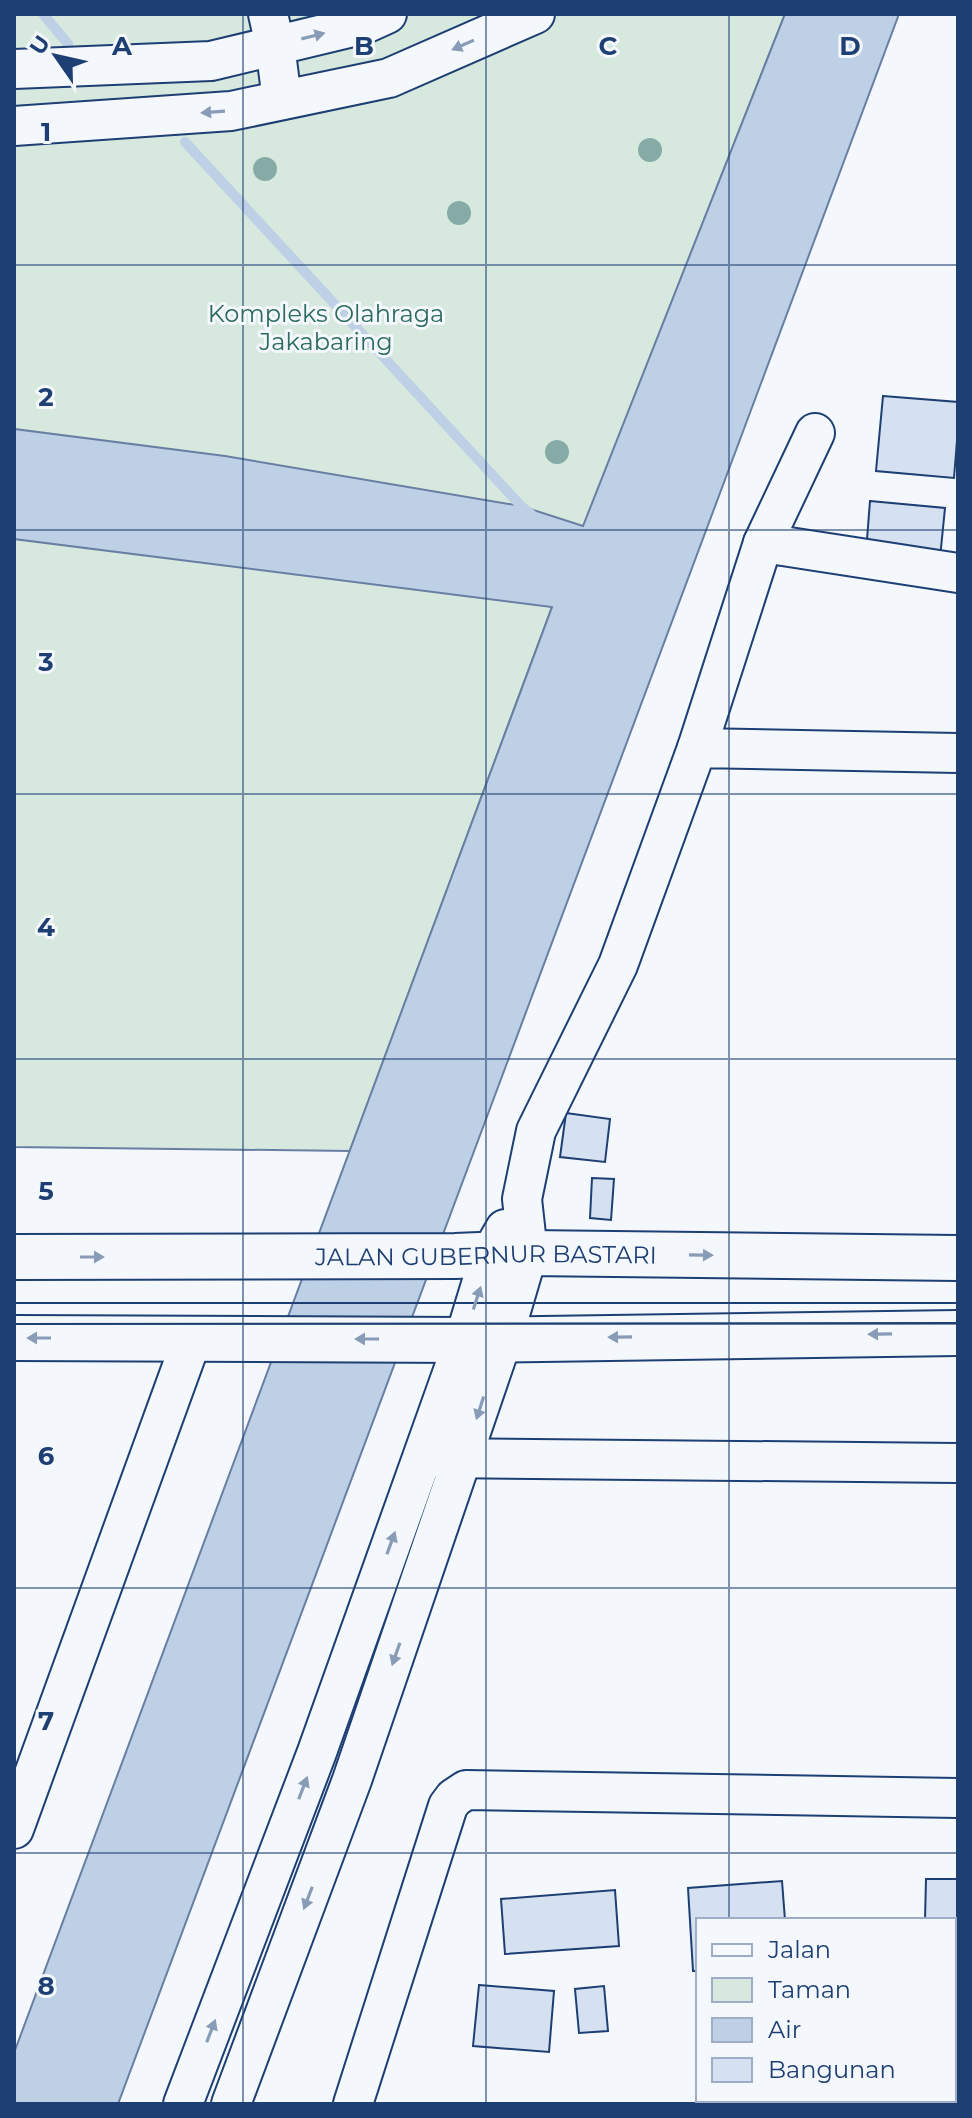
<svg xmlns="http://www.w3.org/2000/svg" width="972" height="2118" font-family="Montserrat,sans-serif">
<style>
.green{fill:#d7e8df;stroke:#687fa3;stroke-width:2}
.water{fill:#bed0e5;stroke:#687fa3;stroke-width:2}
.lines{fill:none;stroke-linecap:round;stroke-linejoin:round}
.stream{stroke:#bed0e5;stroke-width:10}
.building{fill:#d5e0f0;stroke:#1d3f73;stroke-width:2}
.minor-casing{stroke:#1d3f73;stroke-width:42}
.highway-casing{stroke:#1d3f73;stroke-width:48}
.minor{stroke:#f4f7fb;stroke-width:38}
.highway{stroke:#f4f7fb;stroke-width:44}
.tram{stroke:#1d3f73;stroke-width:2}
.tree{fill:#86aba6}
.oneway{fill:#889bb7}
.grid{fill:none;stroke:#1d3f73;stroke-width:2;stroke-opacity:0.55}
.labels{text-anchor:middle;dominant-baseline:central;stroke-width:6;stroke-linejoin:round;paint-order:stroke}
.park-label{font-size:24px;fill:#2c6c60;stroke:#f4f7fb}
.street-label{font-size:24px;fill:#1d3f73;stroke:#f4f7fb}
.grid-label{font-size:26px;text-anchor:middle;font-weight:bold;fill:#1d3f73;stroke:#f4f7fb;stroke-width:6;stroke-linejoin:round;paint-order:stroke}
</style>
<rect width="100%" height="100%" fill="#f4f7fb"/>
<path class="green" d="M14 14H785L552 607 350 1151 14 1147Z"/>
<path class="water" d="M785 14H899L118 2104H14V2053L552 607 14 539V429L225 456 521 506 583 526Z"/>
<g class="lines">
<g class="stream">
<path d="M43 14 68 44"/>
<path d="M185 142 521 506 531 514"/>
</g>
</g>
<g class="building">
<path d="M883 396 958 402V428L954 478 876 471Z"/>
<path d="M870 501 945 508 940 558 866 552Z"/>
<path d="M566 1113 610 1119 605 1162 560 1157Z"/>
<path d="M592 1178 614 1179 611 1220 590 1218Z"/>
<path d="M926 1879H958V1952H954V1920H925Z"/>
<path d="M782 1881 785 1920H698V1971H693L688 1888Z"/>
<path d="M615 1890 619 1946 505 1954 501 1899Z"/>
<rect x="954" y="1978" width="4" height="109"/>
<path d="M479 1985 554 1991 549 2052 473 2046Z"/>
<path d="M604 1986 608 2031 579 2033 575 1989Z"/>
<rect x="770" y="2100" width="35" height="4"/>
</g>
<g class="lines">
<g class="minor-casing">
<g id="minor">
<path d="M268 14 275 45 282 100"/>
<path d="M14 69 211 61 365 24 387 14"/>
<path d="M14 126 231 111 389 78 535 14"/>
<path d="M763 543 958 573"/>
<path d="M697 748 763 543 815 433"/>
<path d="M440 1458 958 1463"/>
<path d="M14 1829 192 1339"/>
<path d="M183 2104 317 1752 464 1340 490 1255 505 1229"/>
<path d="M231 2104 352 1780 503 1338 528 1253 522 1199 536 1131 618 965 697 748 958 753"/>
<path d="M353 2104 448 1806 454 1798 466 1790 958 1798"/>
</g>
</g>
<g class="highway-casing">
<g id="highway">
<path id="s1" d="M14 1257 455 1256 528 1253 958 1258"/>
<path d="M14 1338 464 1340 958 1333"/>
</g>
</g>
<use href="#minor" class="minor"/>
<use href="#highway" class="highway"/>
<g class="tram">
<path d="M14 1303H958"/>
<path d="M14 1324 958 1323"/>
</g>
</g>
<g class="tree">
<circle cx="650" cy="150" r="12"/>
<circle cx="265" cy="169" r="12"/>
<circle cx="459" cy="213" r="12"/>
<circle cx="557" cy="452" r="12"/>
</g>
<defs><path id="oneway-solid" d="M-6-.8H1V-3.2L6.5 0L1 3.2V.8H-6Z" transform="scale(2)"/></defs>
<g class="oneway">
<use href="#oneway-solid" transform="translate(313 36) rotate(-14)"/>
<use href="#oneway-solid" transform="translate(463 45) rotate(156)"/>
<use href="#oneway-solid" transform="translate(213 112) rotate(176)"/>
<use href="#oneway-solid" transform="translate(701 1255) rotate(1)"/>
<use href="#oneway-solid" transform="translate(92 1257)"/>
<use href="#oneway-solid" transform="translate(477 1298) rotate(-72)"/>
<use href="#oneway-solid" transform="translate(880 1334) rotate(179)"/>
<use href="#oneway-solid" transform="translate(620 1337) rotate(179)"/>
<use href="#oneway-solid" transform="translate(39 1338) rotate(-180)"/>
<use href="#oneway-solid" transform="translate(367 1339) rotate(-180)"/>
<use href="#oneway-solid" transform="translate(480 1408) rotate(108)"/>
<use href="#oneway-solid" transform="translate(391 1543) rotate(-70)"/>
<use href="#oneway-solid" transform="translate(396 1654) rotate(109)"/>
<use href="#oneway-solid" transform="translate(303 1788) rotate(-69)"/>
<use href="#oneway-solid" transform="translate(308 1898) rotate(111)"/>
<use href="#oneway-solid" transform="translate(211 2031) rotate(-69)"/>
</g>
<path class="grid" d="M243 14V2104M486 14V2104M729 14V1920M14 265H958M14 530H958M14 794H958M14 1059H958M14 1324H958M14 1588H958M14 1853H958M729 2100V2104"/>
<g class="labels">
<g class="park-label">
<text x="326" y="313">Kompleks Olahraga<tspan x="326" dy="28">Jakabaring</tspan></text>
</g>
<g class="street-label">
<text stroke="none"><textPath href="#s1" startOffset="472">JALAN GUBERNUR BASTARI</textPath></text>
</g>
</g>
<g class="grid-label">
<text x="122" y="55">A</text>
<text x="364" y="55">B</text>
<text x="608" y="55">C</text>
<text x="850" y="55">D</text>
<text x="46" y="141">1</text>
<text x="46" y="406">2</text>
<text x="46" y="671">3</text>
<text x="46" y="936">4</text>
<text x="46" y="1200">5</text>
<text x="46" y="1465">6</text>
<text x="46" y="1730">7</text>
<text x="46" y="1995">8</text>
</g>
<rect width="972" height="2118" fill="none" stroke="#1d3f73" stroke-width="32"/>
<rect x="696" y="1918" width="260" height="184" fill="#f4f7fb" stroke="#9eadc5" stroke-width="2"/>
<rect x="712" y="1944" width="40" height="12" fill="#f4f7fb" stroke="#9eadc5" stroke-width="2"/>
<text x="768" y="1958" font-size="24" fill="#1d3f73">Jalan</text>
<rect x="712" y="1978" width="40" height="24" fill="#d7e8df" stroke="#9eadc5" stroke-width="2"/>
<text x="768" y="1998" font-size="24" fill="#1d3f73">Taman</text>
<rect x="712" y="2018" width="40" height="24" fill="#bed0e5" stroke="#9eadc5" stroke-width="2"/>
<text x="768" y="2038" font-size="24" fill="#1d3f73">Air</text>
<rect x="712" y="2058" width="40" height="24" fill="#d5e0f0" stroke="#9eadc5" stroke-width="2"/>
<text x="768" y="2078" font-size="24" fill="#1d3f73">Bangunan</text>
<g transform="translate(56 56) rotate(304)" stroke="#f4f7fb" stroke-width="6" paint-order="stroke">
<path d="M0-6L14 30L0 20L-14 30Z" fill="#1d3f73"/>
<text y="-12" font-size="22" font-weight="bold" text-anchor="middle" fill="#1d3f73">U</text>
</g>
</svg>
